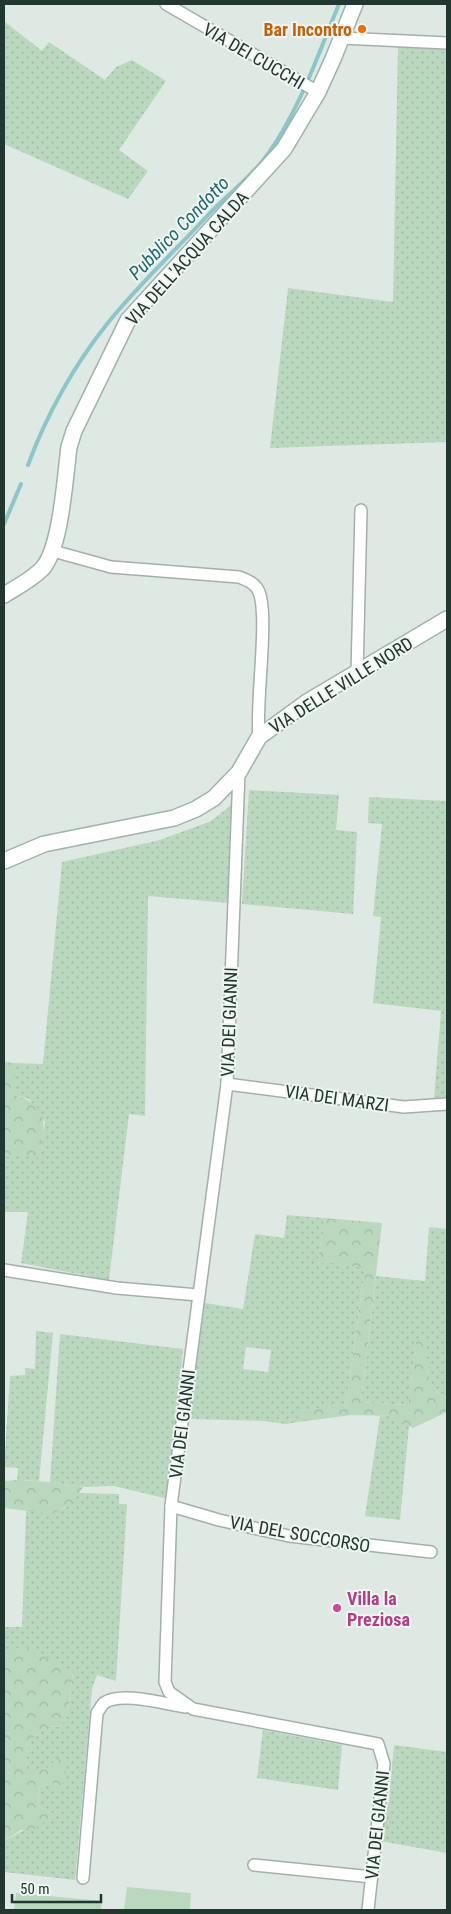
<svg xmlns="http://www.w3.org/2000/svg" width="451" height="1914" font-family="'Roboto Condensed',sans-serif">
<style>
.grass{fill:url(#grass-dots);fill-rule:evenodd}
.forest{fill:url(#forest-crowns)}
.pitch{fill:#b9d8be}
.lines{fill:none;stroke-linecap:round;stroke-linejoin:round}
.stream{stroke:#8bc6ca;stroke-width:4}
.street-casing{stroke:#a2b0a9;stroke-width:14}
.secondary-casing{stroke:#9fb3aa;stroke-width:18}
.street{stroke:#fff;stroke-width:11}
.secondary{stroke:#fff;stroke-width:15}
.food-dot{fill:#e8710a;stroke:#eff6f1;stroke-width:2}
.hotel-dot{fill:#d1479c;stroke:#eff6f1;stroke-width:2}
.labels{text-anchor:middle;dominant-baseline:central;stroke-width:4;stroke-linejoin:round;paint-order:stroke}
.food-label{font-size:18px;font-weight:bold;fill:#c56008;stroke:#eff6f1;text-anchor:end}
.street-label{font-size:18px;fill:#21372f;stroke:#eff6f1}
.hotel-label{font-size:18px;font-weight:bold;fill:#b23c85;stroke:#eff6f1;text-anchor:start}
.water-label{font-size:19px;font-style:italic;fill:#21686d;stroke:#eff6f1}
</style>
<defs>
<pattern id="grass-dots" width="8" height="8" patternUnits="userSpaceOnUse" patternTransform="scale(1.25)"><rect width="8" height="8" fill="#b9d8be"/><path d="M2 2h.1M6 6h.1" fill="none" stroke="#9fbaa4" stroke-width="1.8" stroke-linecap="round"/></pattern>
<pattern id="forest-crowns" width="20" height="18" patternUnits="userSpaceOnUse" patternTransform="scale(1.25)"><rect width="20" height="18" fill="#b9d8be"/><path d="M2 6a3 3 0 1 1 6 0M12 15a3 3 0 1 1 6 0" fill="none" stroke="#9fbaa4"/></pattern>
</defs>
<rect width="100%" height="100%" fill="#dfe9e3"/>
<g class="grass">
<path d="M4 21 42 51 49 42 105 80 116 67 132 60 166 81 119 150 148 171 128 199 4 144Z"/>
<path d="M398 46 447 48V442L270 448 288 288 393 302Z"/>
<path d="M447 789V1097L434 1098 441 1011 373 1003 381 917 373 916 382 824 368 823 369 797 446 801Z"/>
<path d="M249 790 339 795 336 830 357 832 353 914 242 904Z"/>
<path d="M234 803 229 903 148 896 145 1116 129 1114 109 1280 21 1263 28 1212H4V1155L40 1157 45 1122 29 1099 15 1095V1063L43 1064 62 862 160 840 211 821Z"/>
<path d="M287 1215 324 1218 318 1262 365 1267 346 1404 300 1411 298 1422 286 1424 263 1421 189 1419 205 1303 243 1309 255 1234 284 1238ZM246 1347 271 1350 268 1372 243 1369Z"/>
<path d="M429 1227 447 1229V1398C424 1388 427 1362 427 1341H416L408 1405 361 1402 376 1276 425 1281Z"/>
<path d="M36 1331 53 1333 39 1481 17 1480 18 1468 4 1467 10 1376 25 1375V1368L35 1369Z"/>
<path d="M60 1334 183 1349 168 1499 114 1486 83 1487 50 1482Z"/>
<path d="M380 1416H393L409 1426 400 1520 365 1516Z"/>
<path d="M79 1493 119 1494V1504H127L116 1681 97 1675 92 1689 75 1880 4 1872V1841L54 1814 38 1806 40 1786 55 1783 58 1790 63 1755 46 1769 26 1772 28 1742 47 1726 61 1727 68 1713 73 1672 5 1656 4 1662V1619V1627H22L26 1511C49 1513 66 1515 79 1493Z"/>
<path d="M263 1730 342 1745 338 1790 257 1778Z"/>
<path d="M394 1745 447 1752V1853L380 1841 389 1801Z"/>
</g>
<g class="forest">
<path d="M4 1062 15 1063V1095C52 1107 44 1125 40 1158L4 1155Z"/>
<path d="M324 1218 382 1223 361 1402 408 1405 416 1341H427C427 1362 424 1388 447 1398V1412L413 1428 399 1422 393 1416 352 1415 298 1422 299 1411 346 1404 365 1268 318 1262Z"/>
<path d="M17 1480 50 1482 83 1487 73 1503 52 1514 4 1508V1481Z"/>
<path d="M22 1645 73 1671 68 1713 61 1727 47 1726 28 1742 26 1771 46 1769 64 1754 66 1778 58 1791 55 1783 40 1786 38 1806 54 1814 32 1831 21 1830 4 1841V1662L5 1656Z"/>
</g>
<g class="pitch">
<path d="M127 1887 191 1893 190 1910H124Z"/>
<path d="M16 1893 102 1901 101 1910H14Z"/>
</g>
<g class="lines">
<g class="stream">
<path d="M28 465C46 416 74 365 107 324 138 285 176 250 210 213 229 193 252 177 268 154 300 109 318 54 339 4"/>
<path d="M4 524 21 484"/>
</g>
<g class="street-casing">
<g id="street">
<path d="M166 4 318 92"/>
<path d="M342 38 447 43"/>
<path d="M53 551 111 567 239 577C246 580 254 582 258 590 270 612 255 704 259 737"/>
<path d="M357 674 361 510"/>
<path d="M239 772 227 1084 171 1506 165 1682 169 1692 193 1709 378 1744 384 1764 368 1910"/>
<path d="M227 1084 404 1107 447 1104"/>
<path d="M4 1270 117 1288 198 1295"/>
<path d="M171 1506 219 1520 289 1536 431 1552"/>
<path d="M254 1865 372 1877"/>
<path d="M83 1878 97 1713C99 1710 101 1706 104 1703 121 1691 165 1704 185 1707"/>
</g>
</g>
<g class="secondary-casing">
<g id="secondary">
<path d="M4 595C17 587 31 580 42 569 61 549 65 477 69 447L74 431 128 320 284 149 318 92 333 59 355 4"/>
<path d="M4 861 44 844 174 818 196 809 214 798 239 772 259 737 307 702 447 619"/>
</g>
</g>
<use href="#street" class="street"/>
<use href="#secondary" class="secondary"/>
</g>
<circle class="food-dot" cx="362" cy="29" r="5"/>
<circle class="hotel-dot" cx="337" cy="1608" r="5"/>
<g class="labels">
<g class="food-label">
<text x="352" y="29">Bar Incontro</text>
</g>
<g class="street-label">
<text transform="translate(254 56) rotate(30)">VIA DEI CUCCHI</text>
<text transform="translate(187 258) rotate(-48)">VIA DELL'ACQUA CALDA</text>
<text transform="translate(341 685) rotate(-32)">VIA DELLE VILLE NORD</text>
<text transform="translate(229 1022) rotate(-88)">VIA DEI GIANNI</text>
<text transform="translate(337 1098) rotate(8)">VIA DEI MARZI</text>
<text transform="translate(182 1424) rotate(-83)">VIA DEI GIANNI</text>
<text transform="translate(300 1534) rotate(10)">VIA DEL SOCCORSO</text>
<text transform="translate(377 1825) rotate(-84)">VIA DEI GIANNI</text>
</g>
<g class="hotel-label">
<text x="347" y="1598">Villa la<tspan x="347" dy="21">Preziosa</tspan></text>
</g>
<g class="water-label">
<text transform="translate(179 228) rotate(-46)">Pubblico Condotto</text>
</g>
</g>
<rect width="451" height="1914" fill="none" stroke="#21372f" stroke-width="10"/>
<path d="M12 1894v8h89v-8" fill="none" stroke="#21372f" stroke-width="2.5"/>
<text x="20" y="1894" font-size="15" fill="#21372f" stroke="#eff6f1" stroke-width="4" paint-order="stroke">50 m</text>
</svg>
